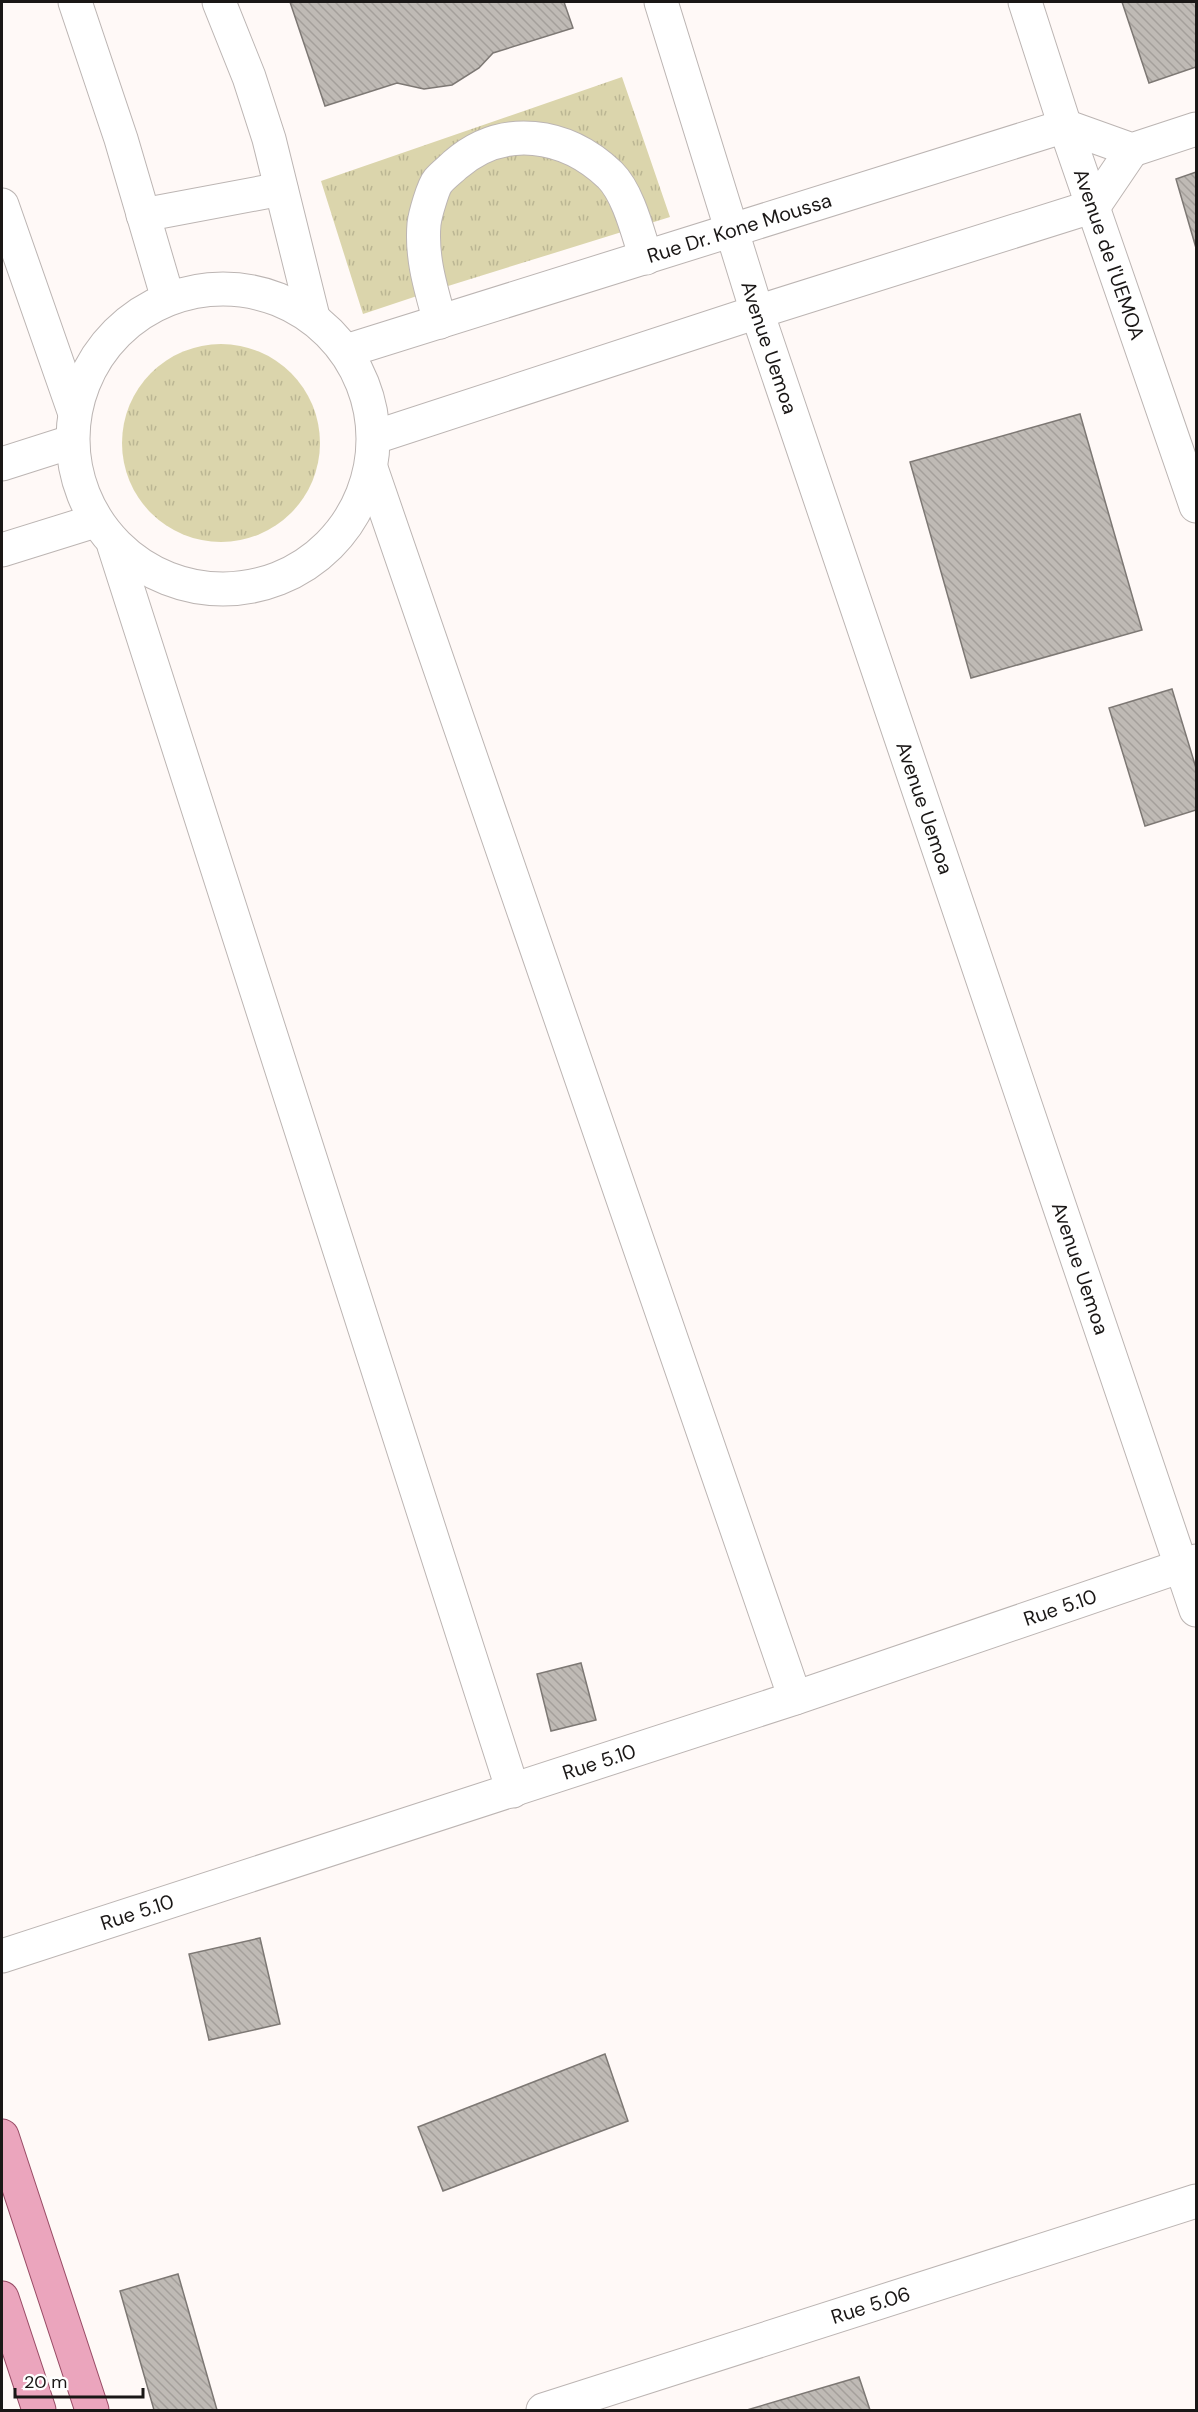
<svg xmlns="http://www.w3.org/2000/svg" width="1198" height="2412" font-family="'DM Sans',sans-serif">
<style>
.grass{fill:url(#grass-tufts)}
.building{fill:url(#building-back-hatch);stroke:#7d7874;stroke-width:1.5}
.lines{fill:none;stroke-linecap:round;stroke-linejoin:round}
.minor-casing{stroke:#bcb5b3;stroke-width:35}
.major-casing{stroke:#994c66;stroke-width:35}
.minor{stroke:#fff;stroke-width:33}
.major{stroke:#eba5bd;stroke-width:33}
.labels{text-anchor:middle;dominant-baseline:central;stroke-width:4.5;stroke-linejoin:round;paint-order:stroke}
.street-label{font-size:20px;fill:#1a1716;stroke:#fff}
</style>
<defs>
<pattern id="grass-tufts" width="24" height="20" patternUnits="userSpaceOnUse" patternTransform="scale(1.5)"><rect width="24" height="20" fill="#dbd5ac"/><path d="M3 7l-1-3M5 7V3M7 7l1-3M15 17l-1-3M17 17v-4M19 17l1-3" fill="none" stroke="#bbb693"/></pattern>
<pattern id="building-back-hatch" width="6" height="6" patternUnits="userSpaceOnUse" patternTransform="scale(1.5)"><rect width="6" height="6" fill="#bfbab5"/><path d="M-1 5l2 2M0 0l6 6M5-1l2 2" fill="none" stroke="#a49f9b"/></pattern>
</defs>
<rect width="100%" height="100%" fill="#fff9f7"/>
<g class="grass">
<path d="M622 77 670 217 432 291 363 314 321 181Z"/>
<circle cx="221" cy="443" r="99"/>
</g>
<g class="building">
<path d="M290 2H564L573 28 493 53 479 68 452 85 424 89 397 83 325 106Z"/>
<path d="M1122 2H1196V67L1149 83Z"/>
<path d="M1196 172V248L1176 179Z"/>
<path d="M1080 414 1142 630 971 678 910 462Z"/>
<path d="M1172 689 1196 768V810L1145 826 1109 708Z"/>
<path d="M581 1663 596 1720 551 1731 537 1674Z"/>
<path d="M260 1938 280 2024 209 2040 189 1954Z"/>
<path d="M605 2054 628 2121 443 2191 418 2127Z"/>
<path d="M178 2274 217 2410H154L120 2291Z"/>
<path d="M859 2377 870 2410H747Z"/>
</g>
<g class="lines">
<g class="minor-casing">
<g id="minor">
<path d="M75 2 121 139 168 299"/>
<path d="M219 2 249 77 269 139 313 317"/>
<path id="s1" d="M661 2 757 312 1196 1610"/>
<path id="s2" d="M1025 2 1065 126 1196 506"/>
<path d="M2 205 74 411"/>
<path d="M143 215 281 189"/>
<circle cx="223" cy="439" r="150"/>
<path d="M440 322C431 289 421 258 424 224 425 215 433 187 438 181 443 175 450 170 455 165 503 123 566 133 610 175 629 194 638 234 646 258"/>
<path id="s3" d="M346 351 1065 126 1132 150 1196 129"/>
<path d="M375 437 757 312 1094 206 1132 150"/>
<path d="M2 464 71 442"/>
<path d="M372 471 795 1698"/>
<path d="M114 546 513 1791"/>
<path d="M2 550 95 521"/>
<path id="s4" d="M2 1956 795 1698 1196 1561"/>
<path id="s5" d="M543 2410 1196 2201"/>
</g>
</g>
<g class="major-casing">
<g id="major">
<path d="M2 2136 92 2410"/>
<path d="M2 2298 39 2410"/>
</g>
</g>
<use href="#minor" class="minor"/>
<use href="#major" class="major"/>
</g>
<g class="labels">
<g class="street-label">
<text stroke="none"><textPath href="#s3" startOffset="412">Rue Dr. Kone Moussa</textPath></text>
<text stroke="none"><textPath href="#s2" startOffset="266">Avenue de l'UEMOA</textPath></text>
<text stroke="none"><textPath href="#s1" startOffset="362">Avenue Uemoa</textPath></text>
<text stroke="none"><textPath href="#s1" startOffset="848">Avenue Uemoa</textPath></text>
<text stroke="none"><textPath href="#s1" startOffset="1334">Avenue Uemoa</textPath></text>
<text stroke="none"><textPath href="#s4" startOffset="1114">Rue 5.10</textPath></text>
<text stroke="none"><textPath href="#s4" startOffset="628">Rue 5.10</textPath></text>
<text stroke="none"><textPath href="#s4" startOffset="142">Rue 5.10</textPath></text>
<text stroke="none"><textPath href="#s5" startOffset="344">Rue 5.06</textPath></text>
</g>
</g>
<rect width="1198" height="2412" fill="none" stroke="#1a1716" stroke-width="6"/>
<path d="M15 2388v9h128v-9" fill="none" stroke="#1a1716" stroke-width="3"/>
<text x="24" y="2388" font-size="18" fill="#1a1716" stroke="#ffffff" stroke-width="4.5" paint-order="stroke">20 m</text>
</svg>
